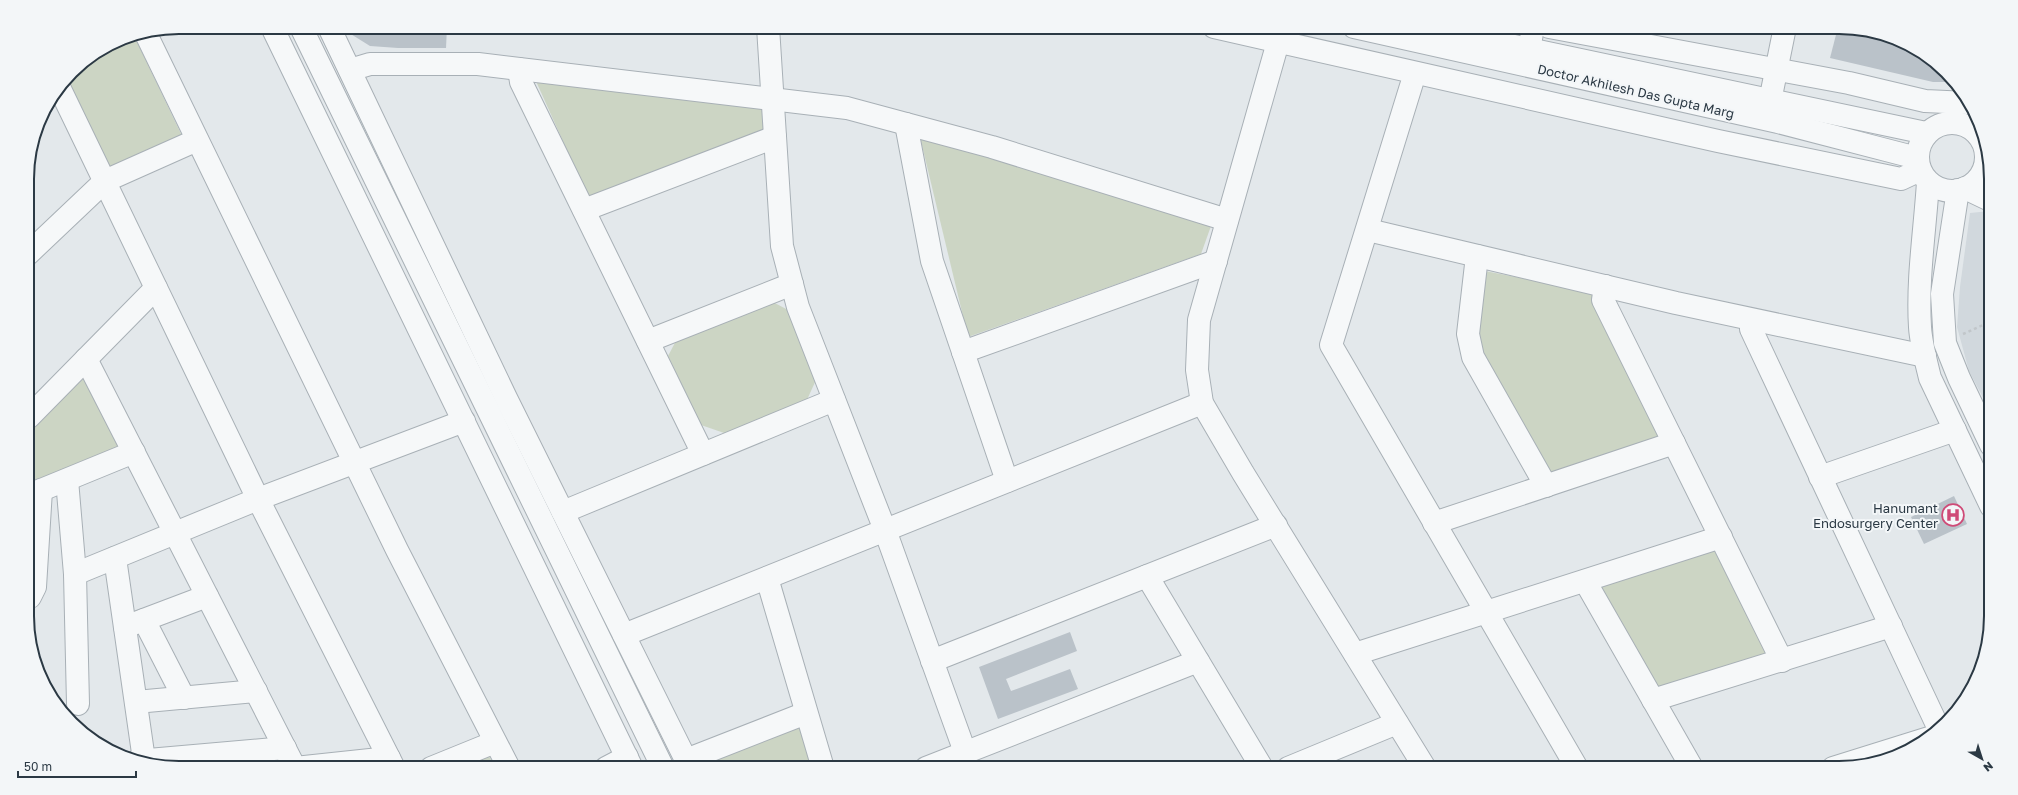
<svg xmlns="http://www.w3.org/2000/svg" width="2018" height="795" font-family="'Golos Text',sans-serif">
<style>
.built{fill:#d1d8dd}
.green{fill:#ccd5c4}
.building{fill:#bac2c9}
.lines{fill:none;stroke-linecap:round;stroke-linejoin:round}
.minor-casing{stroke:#a8b0b6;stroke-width:24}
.path{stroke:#c1c6ca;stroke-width:2.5;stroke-dasharray:3 3;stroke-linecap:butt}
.minor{stroke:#f6f8f9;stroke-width:22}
.labels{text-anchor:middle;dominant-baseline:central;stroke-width:4;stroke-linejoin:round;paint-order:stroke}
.street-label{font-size:13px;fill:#2b3944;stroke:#f3f6f8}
.poi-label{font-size:13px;fill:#2b3944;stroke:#f3f6f8;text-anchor:end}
.rim{fill:none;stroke:#2b3944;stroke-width:2}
</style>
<rect width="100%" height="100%" fill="#e3e8eb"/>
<path class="built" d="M1990 211V411L1969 371 1957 327 1960 287 1970 213Z"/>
<g class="green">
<path d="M125 38 137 42 183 138 110 172 68 80 87 60Z"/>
<path d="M535 79 763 104 765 132 588 197Z"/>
<path d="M919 133 1211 226 1201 254 968 337Z"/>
<path d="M1485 271 1592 292 1596 307 1663 439 1550 476 1481 350 1478 321Z"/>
<path d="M769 300 790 311 816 380 806 402 727 434 701 425 668 356 678 337Z"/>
<path d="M83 379 122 448 29 486V430Z"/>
<path d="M1716 548 1768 653 1657 689 1599 587Z"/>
<path d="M798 724 815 768H703L700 761Z"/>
<path d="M489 756 495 768H456Z"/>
</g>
<g class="building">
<path d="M345 27H447L446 48H398L370 46 346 31Z"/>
<path d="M1838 27 1888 35 1923 53 1955 82H1933L1830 58Z"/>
<path d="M1954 496 1967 524 1924 544 1911 517Z"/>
<path d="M1070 632 1077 651 1006 679 1011 691 1070 669 1078 689 998 719 979 667Z"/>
</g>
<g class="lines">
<g class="minor-casing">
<g id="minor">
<path d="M272 27 632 768"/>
<path d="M301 27 663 768"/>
<path d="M329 27 506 398 690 768"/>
<path d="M768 27 782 246 798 307 885 530 965 752"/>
<path d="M1214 27 1718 141 1901 179 1920 170"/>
<path d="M1354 27 1778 122 1917 158"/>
<path d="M1424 27 1926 133"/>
<path d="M1549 27 1849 83 1925 101 1968 103"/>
<path d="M146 34 397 550 509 768"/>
<path d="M1278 42 1199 320 1197 370 1202 403 1243 473 1425 768"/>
<path d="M1527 63 1533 27"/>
<path d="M519 69 521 82 703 454"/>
<path d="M350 70 370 64H478L847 108 992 147 1227 220"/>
<path d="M1415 73 1331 345 1577 768"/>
<path d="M60 89 258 499 394 768"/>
<path d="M1770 101 1785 27"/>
<circle cx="1952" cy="157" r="34"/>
<path d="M906 124 932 261 1007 481"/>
<path d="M1928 182C1925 230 1917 279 1920 327 1921 344 1926 361 1930 378L1991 506"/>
<path d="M1965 188 1990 200"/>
<path d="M1958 190 1942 294 1945 343 1959 378 1991 445"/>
<path d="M584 210 775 137"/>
<path d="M1368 230 1676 303 1925 356"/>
<path d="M28 254 105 181 197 140"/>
<path d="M1477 256 1468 334 1473 357 1546 486"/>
<path d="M1605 286 1603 300 1782 661"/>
<path d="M1753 320 1751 329 1939 729"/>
<path d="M648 341 792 284"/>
<path d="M963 352 1216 261"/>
<path d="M86 359 295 768 389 758"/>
<path d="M29 417 156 288"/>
<path d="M1820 477 1955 430"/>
<path d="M67 480 75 574 78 704"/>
<path d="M29 495 134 452"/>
<path d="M563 512 834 400"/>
<path d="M1434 523 1674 443"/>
<path d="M115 558 144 760"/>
<path d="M75 574 258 499 464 421"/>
<path d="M1147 576 1262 768"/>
<path d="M767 578 823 768"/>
<path d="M1585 581 1692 768"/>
<path d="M30 597 35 587 41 490"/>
<path d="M144 620 184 698"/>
<path d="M125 627 207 596"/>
<path d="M624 635 1202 403"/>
<path d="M1355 654 1721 537"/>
<path d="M932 661 1276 525"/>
<path d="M1653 700 1891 626"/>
<path d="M136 702 256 691"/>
<path d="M686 760 806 713"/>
<path d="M137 761 285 748"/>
<path d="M431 768 495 742"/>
<path d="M606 768 627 757"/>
<path d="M926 768 1198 661"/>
<path d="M1288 768 1397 723"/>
<path d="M1833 768 1929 738"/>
</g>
</g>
<g class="path">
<path d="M1986 156 1989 155"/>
<path d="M1963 334 1990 322"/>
</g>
<use href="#minor" class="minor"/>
</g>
<defs>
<g id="hospital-ring" transform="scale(1.15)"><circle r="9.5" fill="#f3f6f8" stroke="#cf4a77" stroke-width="1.5"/><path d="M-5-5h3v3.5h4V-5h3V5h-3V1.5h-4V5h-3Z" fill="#cf4a77"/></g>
</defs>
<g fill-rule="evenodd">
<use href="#hospital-ring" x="1953" y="515"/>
</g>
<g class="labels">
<g class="street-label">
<text transform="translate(1636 91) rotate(13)">Doctor Akhilesh Das Gupta Marg</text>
</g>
<g class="poi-label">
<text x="1938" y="508">Hanumant<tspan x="1938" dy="15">Endosurgery Center</tspan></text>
</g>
</g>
<path d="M0 0H2018V795H0ZM179 34H1839A145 145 0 0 1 1984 179V616A145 145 0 0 1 1839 761H179A145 145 0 0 1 34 616V179A145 145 0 0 1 179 34Z" fill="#f3f6f8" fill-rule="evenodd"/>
<path class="rim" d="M179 34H1839A145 145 0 0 1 1984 179V616A145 145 0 0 1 1839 761H179A145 145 0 0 1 34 616V179A145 145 0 0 1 179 34Z"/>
<g transform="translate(1982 759) rotate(141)" stroke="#f3f6f8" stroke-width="3" paint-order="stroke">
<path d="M0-3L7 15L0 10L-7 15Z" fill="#2b3944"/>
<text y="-6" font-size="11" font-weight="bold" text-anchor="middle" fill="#2b3944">N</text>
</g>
<path d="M18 771v6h118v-6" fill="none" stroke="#2b3944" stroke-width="2"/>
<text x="24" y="771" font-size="12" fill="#2b3944" stroke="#f3f6f8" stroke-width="3" paint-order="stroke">50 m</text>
</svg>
